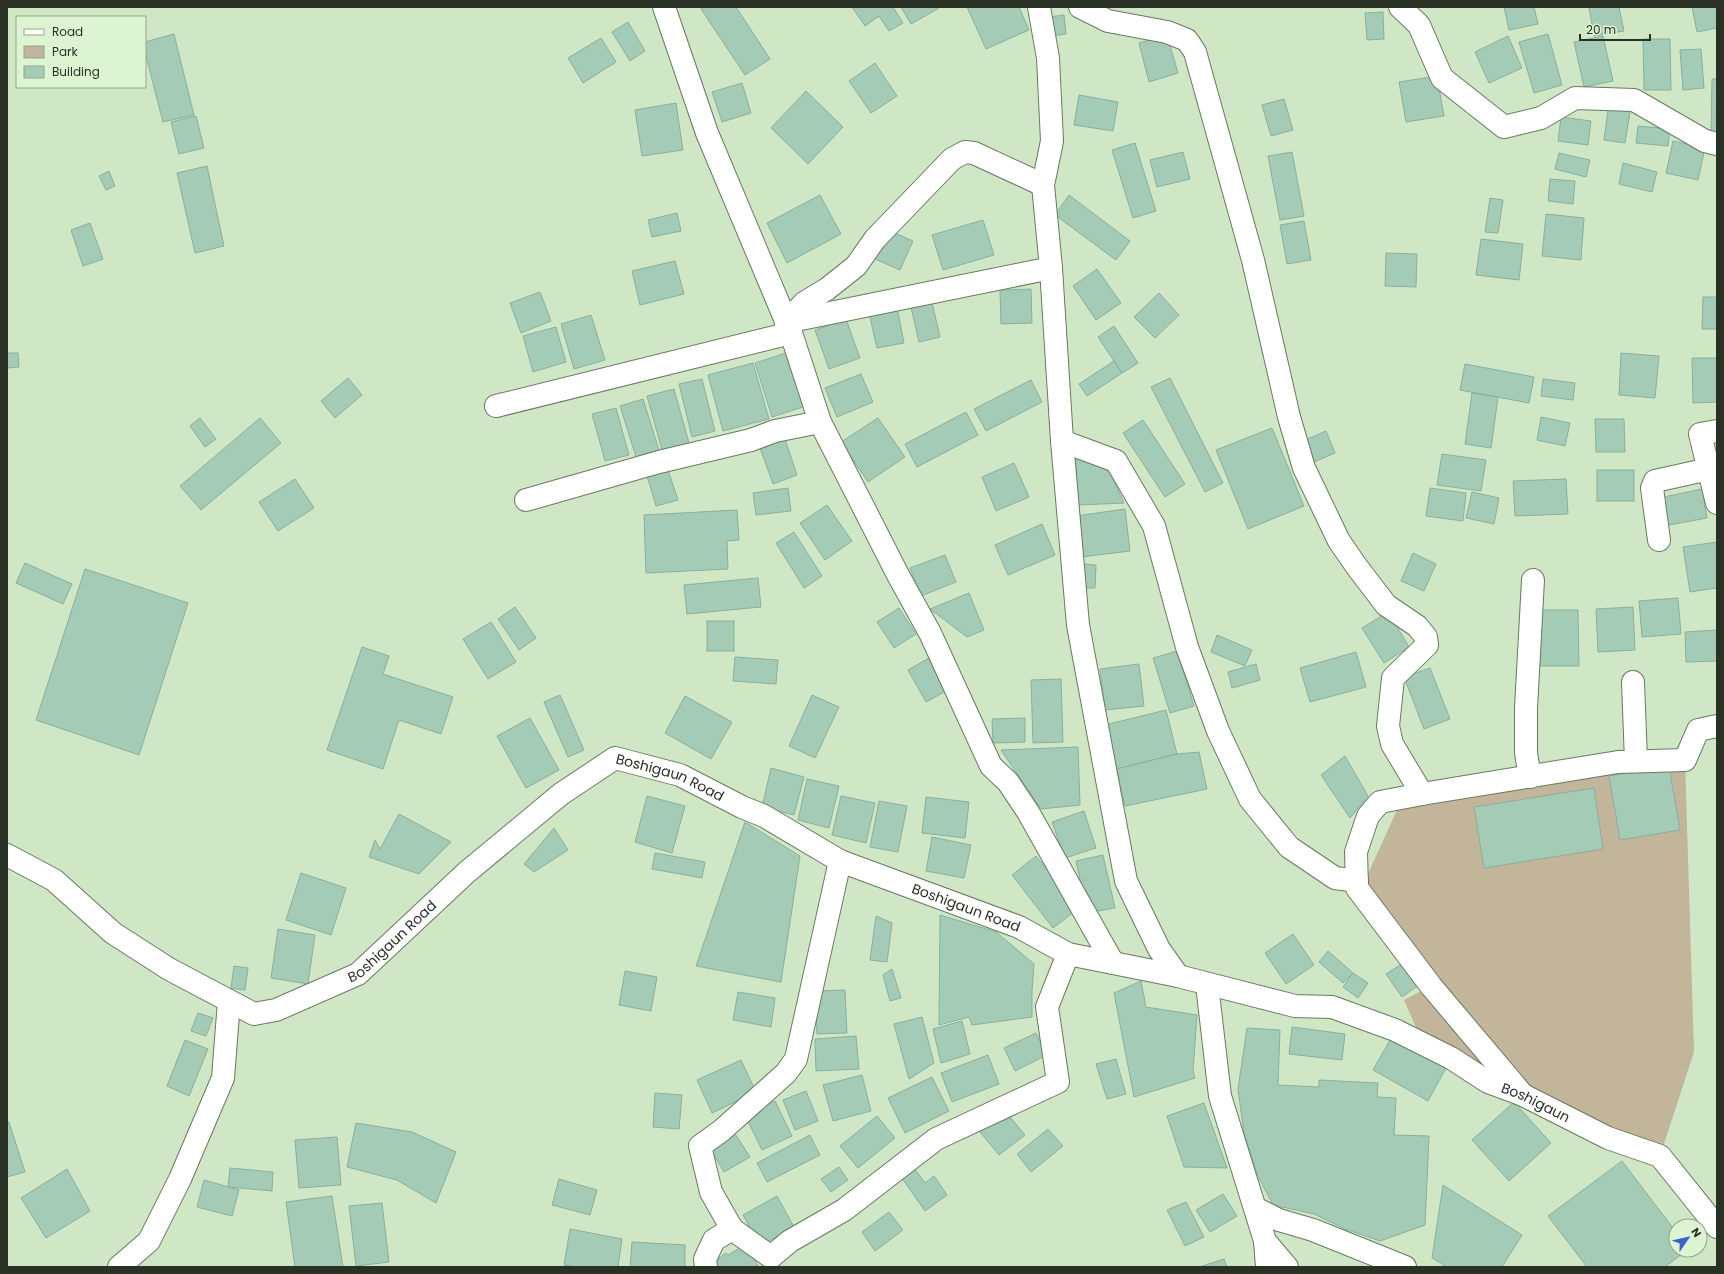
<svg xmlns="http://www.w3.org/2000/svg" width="1724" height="1274" font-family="Poppins,sans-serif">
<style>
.green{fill:#c3b59a}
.building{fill:#a4cbb6;stroke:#8aaf9c}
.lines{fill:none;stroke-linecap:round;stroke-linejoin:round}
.minor-casing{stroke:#677b5e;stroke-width:24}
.minor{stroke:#fff;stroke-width:22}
.labels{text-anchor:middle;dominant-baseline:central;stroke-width:3;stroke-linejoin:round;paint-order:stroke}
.street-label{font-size:14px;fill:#293125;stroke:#ddf4d3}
</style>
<rect width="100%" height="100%" fill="#d0e7c6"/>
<path class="green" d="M1685 760 1694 1052 1660 1156 1426 1050 1404 1000 1429 987 1361 889 1402 799Z"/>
<g class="building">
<path d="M704 7H736L770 59 745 75 701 9Z"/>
<path d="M852 7H893L903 23 889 31 879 16 865 26Z"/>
<path d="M901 7H938L939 8 911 24Z"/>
<path d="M967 7H1019L1029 30 986 49Z"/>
<path d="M1504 7H1534L1538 24 1509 30Z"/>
<path d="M1589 7H1619L1624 31 1594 36Z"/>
<path d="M1692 7H1717V28L1697 32Z"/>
<path d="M1383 12 1384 39 1367 40 1365 13Z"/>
<path d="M1064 15 1066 34 1051 36 1049 17Z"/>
<path d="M628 22 645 51 630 61 612 32Z"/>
<path d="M174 34 194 115 163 122 145 52V42Z"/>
<path d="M1548 34 1562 85 1534 93 1519 42Z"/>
<path d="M1167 35 1178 73 1149 82 1139 43Z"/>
<path d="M1508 36 1522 68 1489 83 1475 52Z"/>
<path d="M1603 36 1613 81 1584 87 1574 42Z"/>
<path d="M601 38 616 62 583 83 568 58Z"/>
<path d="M1643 39H1670L1671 90H1644Z"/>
<path d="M1701 49 1704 88 1683 90 1680 50Z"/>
<path d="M875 63 897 96 871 113 849 81Z"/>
<path d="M1437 76 1444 116 1406 122 1399 82Z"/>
<path d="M1712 79H1717V134L1711 133Z"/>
<path d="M742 83 751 113 722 122 712 92Z"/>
<path d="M806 91 843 127 808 164 771 128Z"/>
<path d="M1079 95 1118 102 1113 131 1074 125Z"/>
<path d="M1284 99 1293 130 1271 136 1262 105Z"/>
<path d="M676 103 683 150 642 156 635 110Z"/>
<path d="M1609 103 1631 106 1625 143 1604 140Z"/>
<path d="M196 116 204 148 179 154 171 122Z"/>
<path d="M1561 117 1591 121 1588 145 1558 141Z"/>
<path d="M1638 126 1670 129 1668 146 1636 143Z"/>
<path d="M1673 141 1705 148 1698 180 1666 173Z"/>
<path d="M1135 143 1156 211 1133 218 1112 150Z"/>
<path d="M1183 152 1190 179 1157 187 1150 160Z"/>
<path d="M1292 152 1304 216 1280 220 1268 156Z"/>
<path d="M1559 153 1590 160 1586 177 1555 169Z"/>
<path d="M1623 163 1657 172 1652 192 1619 184Z"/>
<path d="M207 166 224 246 195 253 177 173Z"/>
<path d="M109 171 115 186 106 190 99 176Z"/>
<path d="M1550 179 1575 181 1573 204 1548 201Z"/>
<path d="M820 195 841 234 787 263 767 223Z"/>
<path d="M1069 195 1130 241 1116 260 1055 215Z"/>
<path d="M1490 198 1503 200 1498 233 1485 232Z"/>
<path d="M677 213 681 231 652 237 648 220Z"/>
<path d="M1546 214 1584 218 1581 260 1542 256Z"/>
<path d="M983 220 994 255 943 270 932 235Z"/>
<path d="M1304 221 1311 260 1287 264 1280 225Z"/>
<path d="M90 223 103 259 83 266 71 230Z"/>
<path d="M888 230 913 241 900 270 875 259Z"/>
<path d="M1481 239 1523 244 1519 280 1476 275Z"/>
<path d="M1386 253 1417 254 1416 287 1385 286Z"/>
<path d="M675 261 684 294 640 305 632 271Z"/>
<path d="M1097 269 1121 303 1096 320 1073 286Z"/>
<path d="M1031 289 1032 323 1001 324 1000 290Z"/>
<path d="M540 292 551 321 521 333 510 303Z"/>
<path d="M1159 293 1179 315 1155 338 1134 317Z"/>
<path d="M1703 297H1717V329H1702Z"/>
<path d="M931 298 940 337 919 342 910 303Z"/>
<path d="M897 307 904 343 877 348 869 313Z"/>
<path d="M591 315 605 360 574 369 561 324Z"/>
<path d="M846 319 860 358 829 369 815 330Z"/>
<path d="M1114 326 1138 363 1122 373 1098 337Z"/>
<path d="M556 327 566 362 533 372 523 336Z"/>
<path d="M789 352 806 406 772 417 755 363Z"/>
<path d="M7 353H18L19 367 7 368Z"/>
<path d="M1621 353 1659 356 1655 398 1619 395Z"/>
<path d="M1692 358H1717V402L1693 403Z"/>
<path d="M1114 361 1122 373 1087 396 1079 384Z"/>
<path d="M753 363 769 419 723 431 708 375Z"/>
<path d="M1465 364 1534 377 1529 403 1460 390Z"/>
<path d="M861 374 873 402 837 417 825 388Z"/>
<path d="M348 378 362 395 335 418 321 401Z"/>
<path d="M1170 378 1223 483 1205 492 1151 387Z"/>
<path d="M702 379 715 431 692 437 679 384Z"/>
<path d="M1543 379 1575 383 1573 400 1541 396Z"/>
<path d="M1031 380 1042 402 986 431 974 409Z"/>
<path d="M674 389 689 443 662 450 647 396Z"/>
<path d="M1472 393 1498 397 1491 448 1465 444Z"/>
<path d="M643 399 659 450 636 457 620 406Z"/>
<path d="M616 408 629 455 605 461 592 414Z"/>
<path d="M966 412 978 435 917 467 905 444Z"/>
<path d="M1541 417 1570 423 1565 446 1537 440Z"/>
<path d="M200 418 216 439 205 447 190 426Z"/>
<path d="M260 418 281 443 201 510 180 486Z"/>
<path d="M878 418 905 457 868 482 841 442Z"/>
<path d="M1595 419H1624L1625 452H1596Z"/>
<path d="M1143 420 1185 484 1165 497 1123 433Z"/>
<path d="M1272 428 1304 506 1248 529 1216 450Z"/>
<path d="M1326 431 1335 453 1312 463 1303 441Z"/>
<path d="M785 439 797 475 773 484 760 448Z"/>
<path d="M1075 451 1110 472 1124 503 1078 505Z"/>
<path d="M1442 454 1486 460 1481 491 1437 485Z"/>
<path d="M1014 463 1029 497 996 511 982 477Z"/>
<path d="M668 470 678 500 656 506 647 476Z"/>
<rect x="1597" y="470" width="37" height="31"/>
<path d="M295 479 314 508 278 531 259 502Z"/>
<path d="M1566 479 1568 514 1515 516 1513 481Z"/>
<path d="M788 488 791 511 756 515 753 493Z"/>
<path d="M1430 488 1466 493 1463 521 1426 516Z"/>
<path d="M1702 489 1707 518 1664 526 1659 498Z"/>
<path d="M1472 492 1499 498 1494 524 1466 518Z"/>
<path d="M827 505 852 541 825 560 800 523Z"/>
<path d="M1125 509 1130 551 1081 557 1076 516Z"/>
<path d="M737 510 739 540 727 541 728 569 646 573 644 515Z"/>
<path d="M1042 524 1055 555 1008 575 995 545Z"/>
<path d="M794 532 822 576 804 588 776 543Z"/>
<path d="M1717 542V588L1690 592 1683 547Z"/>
<path d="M1413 553 1436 564 1424 591 1401 581Z"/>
<path d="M945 555 956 582 921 596 910 568Z"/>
<path d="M25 563 72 584 63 604 16 583Z"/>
<path d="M1082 564 1096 565 1095 588H1081Z"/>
<path d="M85 569 188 603 139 755 36 720Z"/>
<path d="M758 578 761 607 687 614 684 585Z"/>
<path d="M969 593 984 630 967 637 930 609Z"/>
<path d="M1678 598 1681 634 1642 637 1639 601Z"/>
<path d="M515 607 536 638 519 650 498 619Z"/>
<path d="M1633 607 1635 650 1598 652 1596 609Z"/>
<path d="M899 608 916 634 894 648 877 622Z"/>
<path d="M1537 610H1578L1579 666H1538Z"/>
<path d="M1388 612 1409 647 1384 663 1362 628Z"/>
<rect x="707" y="621" width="27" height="30"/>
<path d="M491 622 516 662 488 679 463 639Z"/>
<path d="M1717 630V661L1686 662 1685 632Z"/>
<path d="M1217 635 1252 650 1245 666 1211 652Z"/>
<path d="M362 647 389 656 383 674 453 697 441 734 399 720 383 769 327 750Z"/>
<path d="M1177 651 1194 706 1170 713 1153 658Z"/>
<path d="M1356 652 1366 687 1310 702 1300 668Z"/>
<path d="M735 657 778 660 776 684 733 681Z"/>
<path d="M929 658 948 690 926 702 908 670Z"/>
<path d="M1139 664 1144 706 1105 710 1100 669Z"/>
<path d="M1256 664 1260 680 1232 688 1228 672Z"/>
<path d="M1430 668 1450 719 1424 729 1404 677Z"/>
<path d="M1061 679 1063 742 1033 743 1031 680Z"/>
<path d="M560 695 584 750 568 757 544 702Z"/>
<path d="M812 695 839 707 815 758 789 746Z"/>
<path d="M685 696 732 722 711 759 665 733Z"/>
<path d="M1166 710 1177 754 1117 769 1105 725Z"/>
<path d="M530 718 559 770 526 788 497 736Z"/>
<path d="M1025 718V742L993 743 992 719Z"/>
<path d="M1078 747 1080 805 1041 809 1001 750Z"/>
<path d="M1199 752 1207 789 1125 806 1117 769 1177 754Z"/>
<path d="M1345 756 1368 796 1350 818 1321 775Z"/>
<path d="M1669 766 1680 830 1620 840 1609 776Z"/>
<path d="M771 768 804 777 794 815 762 807Z"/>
<path d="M807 779 839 786 829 828 798 820Z"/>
<path d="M1594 788 1603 849 1484 868 1474 807Z"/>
<path d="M647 796 685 806 672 853 635 842Z"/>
<path d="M841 796 875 803 866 843 832 835Z"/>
<path d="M926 797 969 802 965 838 922 833Z"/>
<path d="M879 801 907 806 898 852 870 847Z"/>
<path d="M1084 811 1096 848 1065 858 1052 822Z"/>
<path d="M399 814 451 842 419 874 369 857 375 840 380 849Z"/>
<path d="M745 822 800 856 781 982 696 966Z"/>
<path d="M554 828 568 850 534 872 524 864Z"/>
<path d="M932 837 971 845 964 878 926 871Z"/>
<path d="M655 853 705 862 702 878 652 869Z"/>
<path d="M1103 855 1115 908 1087 913 1076 861Z"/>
<path d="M1036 856 1078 909 1053 928 1012 875Z"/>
<path d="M301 873 346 888 331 935 286 920Z"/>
<path d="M940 915 996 932 1034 964 1032 991V1017L972 1025 969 1017 939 1025Z"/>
<path d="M876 916 892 923 887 962 870 960Z"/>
<path d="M278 929 315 935 308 984 271 978Z"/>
<path d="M1293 934 1314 965 1286 984 1265 953Z"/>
<path d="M1328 951 1353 973 1343 983 1319 962Z"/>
<path d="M1408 960 1423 982 1402 997 1386 974Z"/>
<path d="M234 966 248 968 245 990 231 988Z"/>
<path d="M892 969 901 998 890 1001 883 975Z"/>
<path d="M625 971 657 977 651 1011 619 1005Z"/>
<path d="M1353 973 1368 983 1358 998 1343 987Z"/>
<path d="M1141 981 1146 1007 1197 1015 1193 1071 1195 1078 1134 1097 1114 993Z"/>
<path d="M845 990 847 1033 817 1034 815 991Z"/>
<path d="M738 992 775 998 771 1027 733 1020Z"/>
<path d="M198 1013 213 1018 206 1036 191 1031Z"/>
<path d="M922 1017 934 1063 909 1079 894 1024Z"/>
<path d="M962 1021 970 1054 941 1063 933 1029Z"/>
<path d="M1292 1027 1345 1034 1342 1060 1289 1054Z"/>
<path d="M1247 1028 1280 1030 1278 1085 1319 1087V1080L1378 1083 1377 1097 1396 1098 1394 1135 1429 1136 1425 1225 1380 1241 1345 1229 1314 1214 1273 1205 1257 1174 1244 1133 1238 1089Z"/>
<path d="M1036 1033 1047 1055 1015 1071 1004 1048Z"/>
<path d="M1393 1035 1447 1066 1428 1101 1373 1070Z"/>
<path d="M856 1036 859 1069 816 1071 815 1039Z"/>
<path d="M185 1040 208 1049 189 1096 167 1086Z"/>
<path d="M988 1055 999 1084 952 1102 941 1073Z"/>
<path d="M1116 1059 1126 1094 1107 1099 1096 1064Z"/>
<path d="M741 1060 756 1092 712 1113 697 1080Z"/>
<path d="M862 1075 871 1111 833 1121 823 1085Z"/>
<path d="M932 1077 949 1111 905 1133 888 1098Z"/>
<path d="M806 1091 818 1121 795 1130 783 1100Z"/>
<path d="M655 1093 682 1095 679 1129 653 1127Z"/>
<path d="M775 1101 792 1136 762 1150 745 1115Z"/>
<path d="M1514 1102 1551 1143 1509 1181 1472 1140Z"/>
<path d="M1204 1103 1227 1168 1184 1167 1167 1116Z"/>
<path d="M1005 1111 1025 1135 999 1155 980 1132Z"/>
<path d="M877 1116 895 1138 858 1168 840 1146Z"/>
<path d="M7 1122H9L25 1172 7 1177Z"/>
<path d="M356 1123 412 1132 456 1152 436 1203 397 1180 347 1167Z"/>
<path d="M1048 1129 1063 1146 1031 1172 1017 1154Z"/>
<path d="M734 1132 750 1157 724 1172 709 1147Z"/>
<path d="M810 1135 820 1155 767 1182 757 1163Z"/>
<path d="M337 1137 341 1185 299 1188 295 1140Z"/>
<path d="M1622 1161 1676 1232V1250H1687L1665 1267H1587L1548 1216Z"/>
<path d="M912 1165 925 1183 934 1176 947 1195 925 1211 899 1174Z"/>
<path d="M839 1167 848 1180 831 1192 821 1179Z"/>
<path d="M230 1168 273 1172 272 1191 228 1187Z"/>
<path d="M67 1169 90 1211 46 1238 21 1198Z"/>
<path d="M559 1179 597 1190 590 1215 552 1205Z"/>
<path d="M204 1180 239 1190 232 1216 197 1207Z"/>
<path d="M1443 1185 1522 1235 1502 1267H1447L1432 1258Z"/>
<path d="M1223 1194 1237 1216 1210 1232 1196 1210Z"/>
<path d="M332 1196 343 1267H295L286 1202Z"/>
<path d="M777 1196 794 1227 760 1246 743 1215Z"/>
<path d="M1186 1202 1204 1237 1185 1246 1167 1210Z"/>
<path d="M382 1203 389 1262 356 1266 349 1206Z"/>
<path d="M889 1212 903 1230 875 1251 862 1232Z"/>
<path d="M570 1229 622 1239 618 1267H578L564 1265Z"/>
<path d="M632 1242 685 1245V1267H630Z"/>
<path d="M745 1245 759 1267H711L709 1265 726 1253 728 1255Z"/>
<path d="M1224 1259 1227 1267H1199Z"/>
</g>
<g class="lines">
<g class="minor-casing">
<g id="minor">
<path d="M664 7 707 133 791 333 820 422 898 575 930 633 991 766 1008 782 1028 812 1113 963"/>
<path d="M1039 7 1048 58 1052 141 1043 185 1051 268 1062 441 1078 625 1126 881 1159 949 1178 976"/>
<path d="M1080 7 1108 21 1167 32 1187 40 1195 52 1253 260 1289 417 1304 468 1339 541 1357 567 1386 605 1417 626 1426 637 1427 645 1393 678 1388 726 1392 744 1422 794"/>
<path d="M1400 7 1419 25 1442 78 1504 127 1541 118 1575 98 1634 100 1705 141 1717 144"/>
<path d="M786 322 804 303 827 289 856 266 875 239 952 159 965 152 974 153 1043 185"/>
<path d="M786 322 1051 268"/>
<path d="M496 406 791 333"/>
<path d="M1717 431 1700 434 1717 503"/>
<path d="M1062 441 1116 461 1154 526 1187 647 1218 731 1250 799 1289 847 1335 878 1357 881"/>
<path d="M526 500 659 462 751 440 775 431 820 422"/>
<path d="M1659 540 1652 488 1655 481 1709 469"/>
<path d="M1633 682 1636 761"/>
<path d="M1530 777 1526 753V708L1533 580"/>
<path id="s1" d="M7 855 54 880 113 933 169 969 254 1014 276 1010 358 974 467 872 561 794 615 758 680 775 742 807 764 816 840 861 1019 927 1068 954 1178 976 1295 1006 1332 1007 1395 1030 1451 1058 1488 1082 1523 1095 1608 1138 1660 1156 1717 1227"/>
<path d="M1207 985 1220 1096 1265 1241 1267 1267"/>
<path d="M1523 1095 1431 986 1357 888 1356 852 1368 816 1380 802 1422 794 1618 762 1685 760 1698 730 1717 726"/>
<path d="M1255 1208 1279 1220 1313 1230 1405 1267"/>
<path d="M732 1229 771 1257 790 1241 844 1210 936 1139 1058 1082 1047 1007 1068 954"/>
<path d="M1265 1241 1287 1267"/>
<path d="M119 1267 149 1241 180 1179 223 1078 229 1001"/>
<path d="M706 1267 705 1259 714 1240 732 1229 711 1192 700 1146 721 1131 786 1073 796 1059 840 861"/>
</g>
</g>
<use href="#minor" class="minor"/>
</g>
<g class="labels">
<g class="street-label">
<text stroke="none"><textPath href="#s1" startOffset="802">Boshigaun Road</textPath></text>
<text stroke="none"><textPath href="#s1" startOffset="1127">Boshigaun Road</textPath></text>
<text stroke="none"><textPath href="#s1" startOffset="454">Boshigaun Road</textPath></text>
<text stroke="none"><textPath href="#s1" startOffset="1735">Boshigaun</textPath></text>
</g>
</g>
<rect width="1724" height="1274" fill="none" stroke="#293125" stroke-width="16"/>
<rect x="16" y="16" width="130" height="72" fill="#ddf4d3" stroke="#95a68d"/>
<rect x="24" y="29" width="20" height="6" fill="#ffffff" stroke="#95a68d"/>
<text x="52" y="36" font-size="12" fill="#293125">Road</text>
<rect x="24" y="46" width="20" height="12" fill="#c3b59a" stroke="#95a68d"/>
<text x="52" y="56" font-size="12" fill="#293125">Park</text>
<rect x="24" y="66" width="20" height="12" fill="#a4cbb6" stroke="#95a68d"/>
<text x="52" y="76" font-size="12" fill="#293125">Building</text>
<g transform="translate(1688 1238) rotate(56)"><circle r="19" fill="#ddf4d3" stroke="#95a68d"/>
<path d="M0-3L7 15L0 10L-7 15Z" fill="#3b60d1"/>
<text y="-6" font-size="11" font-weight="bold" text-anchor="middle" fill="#293125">N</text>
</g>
<path d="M1580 34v6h70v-6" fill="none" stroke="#293125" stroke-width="2"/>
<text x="1586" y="34" font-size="12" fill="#293125" stroke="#ddf4d3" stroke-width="3" paint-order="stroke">20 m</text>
</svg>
